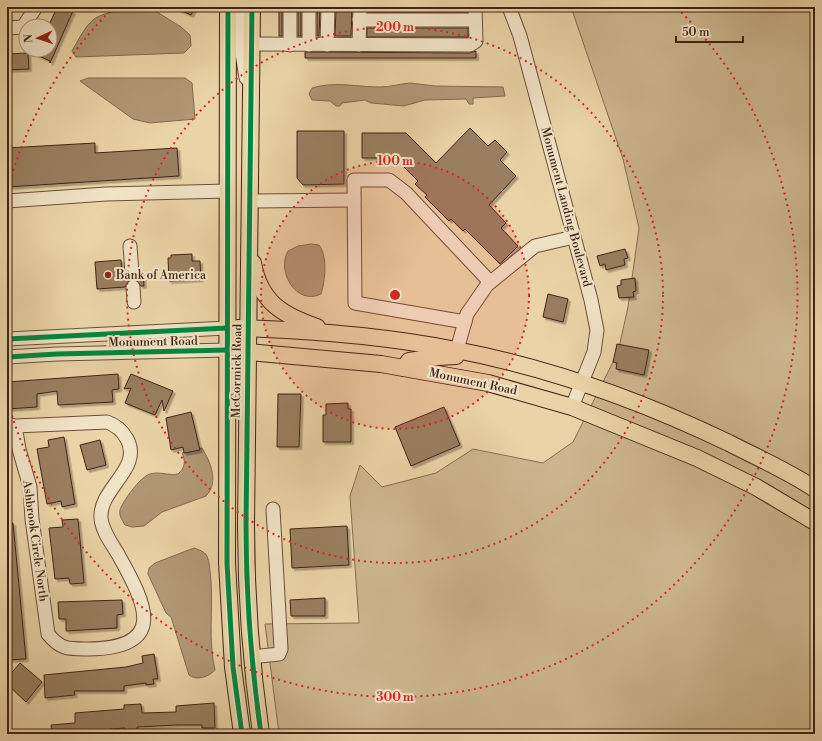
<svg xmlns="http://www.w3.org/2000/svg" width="822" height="741" font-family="'Libre Bodoni',serif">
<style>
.green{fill:#cdb68e;stroke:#876c52}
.water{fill:#b19875;stroke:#84694f}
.building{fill:#997f61;stroke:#412315;filter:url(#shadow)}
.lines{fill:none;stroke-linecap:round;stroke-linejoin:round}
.minor-casing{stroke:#6b4f3a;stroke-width:15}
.major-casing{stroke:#412315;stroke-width:18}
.minor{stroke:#f1e3c6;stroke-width:13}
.major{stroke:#ead4a7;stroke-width:16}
.cycleway-casing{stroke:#f1e3c6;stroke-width:8}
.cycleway{stroke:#00873e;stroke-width:5}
.ring{fill:none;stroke:#d62828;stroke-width:2;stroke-dasharray:2 4}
.poi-dot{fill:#8f2418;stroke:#f1e3c6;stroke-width:1.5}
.labels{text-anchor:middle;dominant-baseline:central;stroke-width:4;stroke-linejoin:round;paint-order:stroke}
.street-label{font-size:12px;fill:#412315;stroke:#f1e3c6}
.poi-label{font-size:12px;fill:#412315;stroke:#f1e3c6;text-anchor:start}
.centre{fill:#d62828;stroke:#f1e3c6;stroke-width:2}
.ring-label{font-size:12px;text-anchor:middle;font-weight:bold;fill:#d62828;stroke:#f1e3c6;stroke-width:4;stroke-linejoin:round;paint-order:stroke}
</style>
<defs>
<filter id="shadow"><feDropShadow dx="2.5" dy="2.5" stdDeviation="0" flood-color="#0004"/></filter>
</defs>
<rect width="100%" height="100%" fill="#ead4a7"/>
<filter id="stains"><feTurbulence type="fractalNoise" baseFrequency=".005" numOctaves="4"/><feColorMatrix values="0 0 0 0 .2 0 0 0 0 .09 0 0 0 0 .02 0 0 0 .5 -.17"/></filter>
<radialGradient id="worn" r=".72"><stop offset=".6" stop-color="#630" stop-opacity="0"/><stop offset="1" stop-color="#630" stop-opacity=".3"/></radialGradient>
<path class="green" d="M571 7H815V734H279L265 624 359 623 350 496 360 465 382 487 436 473 473 449 543 463 573 442 618 352 628 307 639 228 623 159Z"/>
<g class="water">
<path d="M133 7H149L181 27 190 35 191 46 184 53 76 57 72 51C93 13 92 17 133 7Z"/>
<path d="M88 78H185L192 83 195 119 150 123 133 119 80 81Z"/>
<path d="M410 83 435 86 503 87 505 96 473 98V104H469L466 99 425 100 404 106 371 103 365 100 342 103 340 106H336L330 101 312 100 309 94 312 88C334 81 357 87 380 87 390 87 400 84 410 83Z"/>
<path d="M311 244 319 245C328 257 325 281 321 294 297 306 276 272 288 251L298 246Z"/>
<path d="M202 448C211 463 219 482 206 496L162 512 144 526 132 527 125 525C122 520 119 516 120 510 122 502 141 476 150 474 159 471 169 476 178 474 185 468 186 461 182 453Z"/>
<path d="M194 548C199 550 204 551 207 556 210 563 210 573 211 581 213 610 208 641 215 670 209 677 196 681 189 675L171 617 166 613 148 574 149 568 155 563Z"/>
</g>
<g class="building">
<path d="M57 7H64L73 11 50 63V61L26 50H50V23Z"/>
<path d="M173 7H195L191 15Z"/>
<rect x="279" y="7" width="3" height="29"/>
<rect x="298" y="7" width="3" height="29"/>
<path d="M317 7H320L319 36H317Z"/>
<path d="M336 7H352L351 36H335Z"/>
<rect x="368" y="7" width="99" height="5"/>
<rect x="367" y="28" width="101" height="9"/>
<path d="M476 51V58H305V52L470 53Z"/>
<path d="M28 53 29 69 7 70V54Z"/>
<path d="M470 128 488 146 495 140 507 152 500 160 516 176 489 205 506 223 501 228 518 246 500 264 465 229 463 231 451 219 449 221 425 197 427 195 415 184 418 181 395 158H362V133H406L436 163Z"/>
<path d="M297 131H344V184L303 185 297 178Z"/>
<path d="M95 143V153L177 148 179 176 7 187V148Z"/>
<path d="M625 249 628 258 624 259 625 265 606 270 605 264 600 266 597 256Z"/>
<path d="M192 254V261H200L201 279 169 281 168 258H171V255Z"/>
<path d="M121 260 122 273H124L129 280 125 287 97 289 95 262Z"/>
<path d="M140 272H143L144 286H141L136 280Z"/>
<path d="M635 278 636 291 633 292 634 297 619 298 617 286 621 285V280Z"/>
<path d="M548 294 568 299 563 322 543 317Z"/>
<path d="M617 344 649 350 644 375 616 369 617 363 613 362Z"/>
<path d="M118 374 119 389 112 390 113 402 58 405 57 391 37 394V407L7 409V382Z"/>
<path d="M131 374 173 391 164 411 162 400 155 415 125 403 131 388 124 389Z"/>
<path d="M278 394H301L299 447H277Z"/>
<path d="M348 403V409H351V442H323V415H326V404Z"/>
<path d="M444 407 460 445 411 466 395 427Z"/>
<path d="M191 412 200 450 184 453 183 447 171 450 166 418Z"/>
<path d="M64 437 75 504 62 507 61 501 47 504 37 449 49 447 48 440Z"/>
<path d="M100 440 106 465 87 470 80 445Z"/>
<path d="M78 519 84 583 70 584 69 578 55 579 49 528 63 527 62 520Z"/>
<path d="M7 523H13L26 659 7 660Z"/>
<path d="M347 526 349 565 292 568 290 529Z"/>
<path d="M325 598V616H291L290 600Z"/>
<path d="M122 600 123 614 117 615V628L66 631V619H59L58 602Z"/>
<path d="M154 654 158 679H153L154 684 146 685V683L124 686V691H74L75 695 45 698 44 675 126 667 143 663 142 656Z"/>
<path d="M20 663 42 682 26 702 7 684V678Z"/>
<path d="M214 703 215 728H202V725H177L137 727 138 733 125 734V728L110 729V734H102V730L86 731 87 734H52L51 725 75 723V713L124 709V705L141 704 142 713 176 712V706Z"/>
</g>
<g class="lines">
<g class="minor-casing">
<g id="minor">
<path d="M240 7 241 47 246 78"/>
<path d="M309 7V45"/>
<path d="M509 7 520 36 591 300 597 330 594 352 572 407"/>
<path d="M359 20H475"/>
<path d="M7 28 23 27 36 7"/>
<path d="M252 44 470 45 476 41 475 7"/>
<path d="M290 45V7"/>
<path d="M327 45 328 7"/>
<path d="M359 45 360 7"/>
<path d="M7 201 106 194 228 191"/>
<path d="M249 201 354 200"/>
<path d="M130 246 132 273"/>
<path d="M133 287 134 302"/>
<path d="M465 322 355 303 354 180H389L406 193 490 282"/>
<path d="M7 339 227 328"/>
<path d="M457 350 467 314 487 285 535 246 574 237"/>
<path d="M7 357 57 354 227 350"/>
<path d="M7 424 15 426 107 422C116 425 122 430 127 439 143 469 99 488 101 518 102 532 113 545 119 556 147 606 167 648 88 649 69 649 61 650 48 634L32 519 30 487 19 449 15 426"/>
<path d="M251 657 279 654 281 649 273 509"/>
</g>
</g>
<g class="major-casing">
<g id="major">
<path d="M228 7 227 563 233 667 242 734"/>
<path d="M252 7 246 525C246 595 251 664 261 734"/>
<path d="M253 263C260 302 282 315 317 327"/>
<path d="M238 328C310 330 385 336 456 350 551 368 642 401 729 443 758 458 788 471 815 489"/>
<path d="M237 351 381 364 488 383 572 407 697 458 756 487 815 522"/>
<path d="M404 368 409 361 437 357 456 356"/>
</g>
</g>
<use href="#minor" class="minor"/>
<use href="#major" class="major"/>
<g class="cycleway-casing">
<g id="cycleway">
<path d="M228 7 227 563 233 667 242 734"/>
<path d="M252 7 246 525C246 595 251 664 261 734"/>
<path d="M7 339 227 328"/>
<path d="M7 357 57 354 227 350"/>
</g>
</g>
<use href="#cycleway" class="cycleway"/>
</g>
<circle cx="395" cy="295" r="134" fill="#d62828" fill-opacity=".12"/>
<g class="ring">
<circle cx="395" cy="295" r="134"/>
<circle cx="395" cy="295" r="268"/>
<path d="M8 188A402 402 0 0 1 113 8M677 8A402 402 0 1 1 8 402"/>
</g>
<circle class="poi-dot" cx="108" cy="275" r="4"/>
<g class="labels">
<g class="street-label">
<text transform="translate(566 207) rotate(75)">Monument Landing Boulevard</text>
<text transform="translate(153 342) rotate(-1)">Monument Road</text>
<text transform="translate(237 371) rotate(-89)">McCormick Road</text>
<text transform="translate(473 382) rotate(12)">Monument Road</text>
<text transform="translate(35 541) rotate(82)">Ashbrook Circle North</text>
</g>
<g class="poi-label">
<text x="116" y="275">Bank of America</text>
</g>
</g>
<circle cx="395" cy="295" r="6" class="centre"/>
<g class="ring-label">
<text x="395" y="31">200 m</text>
<text x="395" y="165">100 m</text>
<text x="395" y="701">300 m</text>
</g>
<rect width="822" height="741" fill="none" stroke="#ead4a7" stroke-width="24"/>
<rect x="8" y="8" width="806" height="725" fill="none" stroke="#412315" stroke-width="2"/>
<rect x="12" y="12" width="798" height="717" fill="none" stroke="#412315"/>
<g transform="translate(38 38) rotate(267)"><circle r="19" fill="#f1e3c6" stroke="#ab967f"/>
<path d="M0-3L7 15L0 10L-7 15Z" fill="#8f2418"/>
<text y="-6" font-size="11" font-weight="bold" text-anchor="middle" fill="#412315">N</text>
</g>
<path d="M676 36v6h67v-6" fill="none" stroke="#412315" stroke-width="2"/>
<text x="682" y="36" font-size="12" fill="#412315" stroke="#f1e3c6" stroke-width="3" paint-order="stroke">50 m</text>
<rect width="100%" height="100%" filter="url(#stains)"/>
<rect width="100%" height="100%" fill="url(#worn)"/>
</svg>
